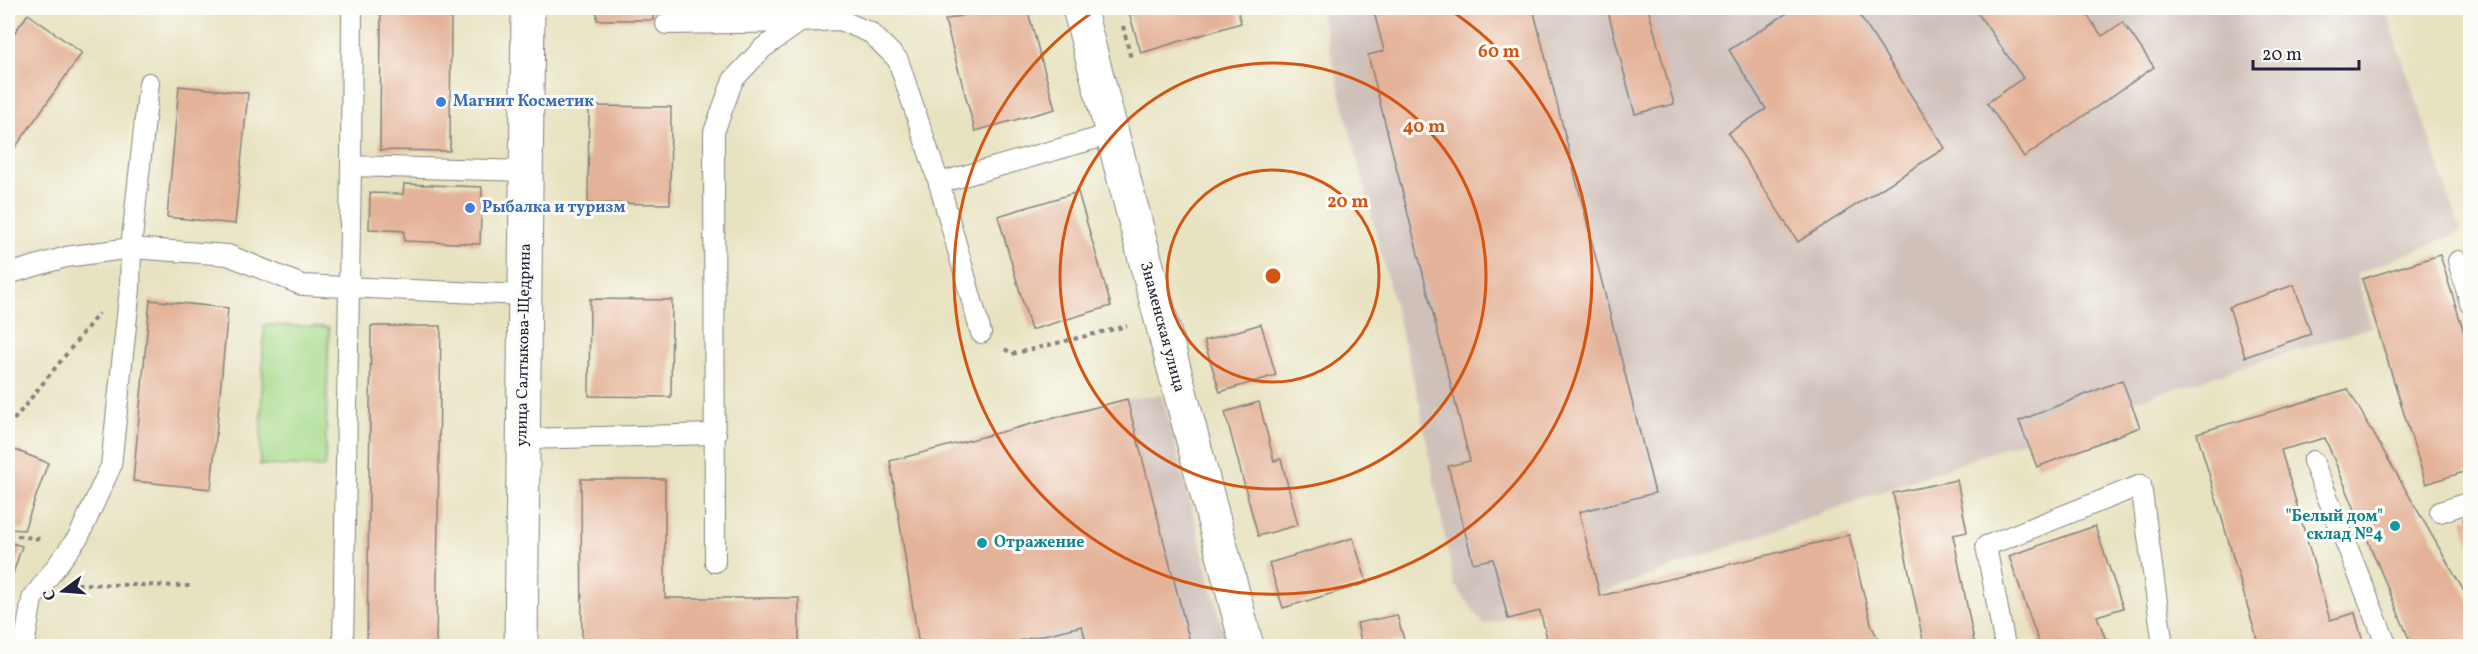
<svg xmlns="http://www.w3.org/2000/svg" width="2478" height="654" font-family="Vollkorn,serif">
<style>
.industrial{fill:#cfc0ba}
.green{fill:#a5da8b;stroke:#647e63;stroke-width:1.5}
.building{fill:#e4b298}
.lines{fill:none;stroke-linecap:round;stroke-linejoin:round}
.lane-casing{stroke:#84827e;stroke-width:22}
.street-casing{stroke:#84827e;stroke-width:35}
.secondary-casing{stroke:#84827e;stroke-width:35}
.path{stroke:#84827e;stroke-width:4;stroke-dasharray:4.5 4.5;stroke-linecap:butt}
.lane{stroke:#fff;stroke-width:20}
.street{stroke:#fff;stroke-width:33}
.secondary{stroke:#fff;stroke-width:33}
.ring{fill:none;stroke:#d45411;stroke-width:3}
.shop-dot{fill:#3f7fe0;stroke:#fdfcf7;stroke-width:2}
.culture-dot{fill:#0f9aa8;stroke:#fdfcf7;stroke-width:2}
.labels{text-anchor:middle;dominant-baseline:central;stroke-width:6;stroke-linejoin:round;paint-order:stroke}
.shop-label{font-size:16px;font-weight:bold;fill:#366cbe;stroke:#fdfcf7;text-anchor:start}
.street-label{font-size:16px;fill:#22223b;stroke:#fdfcf7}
.culture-label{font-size:16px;font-weight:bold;fill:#0d838f;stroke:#fdfcf7;text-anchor:end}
.centre{fill:#d45411;stroke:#fdfcf7;stroke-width:3}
.ring-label{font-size:18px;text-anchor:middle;font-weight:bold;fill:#d45411;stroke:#fdfcf7;stroke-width:6;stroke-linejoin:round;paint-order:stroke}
</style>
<rect width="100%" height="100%" fill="#fdfcf7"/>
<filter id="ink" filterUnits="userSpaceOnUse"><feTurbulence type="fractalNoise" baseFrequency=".0167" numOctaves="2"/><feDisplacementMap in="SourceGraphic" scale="12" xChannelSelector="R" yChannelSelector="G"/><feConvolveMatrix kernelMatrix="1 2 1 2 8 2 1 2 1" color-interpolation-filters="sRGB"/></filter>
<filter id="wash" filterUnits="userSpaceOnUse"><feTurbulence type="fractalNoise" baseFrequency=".008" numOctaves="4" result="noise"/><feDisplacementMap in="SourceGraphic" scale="24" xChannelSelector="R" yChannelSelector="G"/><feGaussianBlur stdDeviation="1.35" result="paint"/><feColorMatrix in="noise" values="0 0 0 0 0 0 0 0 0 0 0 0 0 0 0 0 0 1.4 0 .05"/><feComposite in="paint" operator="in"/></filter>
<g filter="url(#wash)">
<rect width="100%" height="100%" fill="#e7e2c0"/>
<g class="industrial">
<path d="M1319 8H2385L2461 232 2356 274 2372 327 2116 407 1604 592 1484 625 1454 584 1419 402Z"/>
<path d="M1162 395 1227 646H919L890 461 1127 399Z"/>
</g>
<path class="green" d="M264 325 329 327 325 467 260 465Z"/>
<g id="blocks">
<g class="building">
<path d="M381 8H451L450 151 380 150Z"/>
<rect x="597" y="8" width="56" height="12"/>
<path d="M990 8H1027L1055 109 975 131 945 20Z"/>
<path d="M1147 8H1237L1241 23 1141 53 1129 13Z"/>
<path d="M1373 8H1533L1655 493 1579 512 1600 596 1849 535 1872 627 1882 646H1549L1540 611 1508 619 1493 559 1473 563 1448 466 1470 461 1368 55 1384 51Z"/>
<path d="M1607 8H1648L1674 104 1635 114Z"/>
<path d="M1795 8H1855L1945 148 1798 242 1728 133 1766 109 1729 50Z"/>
<path d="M1974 8H2082L2102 36 2123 22 2154 67 2024 157 1987 103 2023 78Z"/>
<path d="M28 14 82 53 8 158V33L12 36Z"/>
<path d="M179 86 248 93 235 224 167 217Z"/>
<path d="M589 106 671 107 670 204 588 203Z"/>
<path d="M404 184 482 187 480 244 404 241V231L369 229 370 193 403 194Z"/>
<path d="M1078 192 1111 306 1031 330 998 216Z"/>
<path d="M2440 255 2470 352V470L2426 484 2362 279Z"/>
<path d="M2294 285 2311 334 2245 357 2229 307Z"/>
<path d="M590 299 672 300 671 397 589 396Z"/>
<path d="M150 300 228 308 211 489 133 481Z"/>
<path d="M1261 324 1276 375 1220 392 1204 341Z"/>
<path d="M371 326H441L436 646H367Z"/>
<path d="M2122 380 2140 427 2037 467 2019 421Z"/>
<path d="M2348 389 2470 602V646H2412L2325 438 2281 450 2330 620 2355 613 2364 646H2259L2197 433Z"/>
<path d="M1127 399 1191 646H1087L1082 626 997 646H919L890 461Z"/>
<path d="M1259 402 1274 461 1281 459 1298 525 1258 536 1225 412Z"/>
<path d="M8 447 48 463 24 530 8 529Z"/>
<path d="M581 479H665V598H799V646H582Z"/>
<path d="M1957 480 1967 532 1953 535 1975 646H1924L1893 493Z"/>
<path d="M2470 517V545L2463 519Z"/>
<path d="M2095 526 2123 608 2097 616 2108 646H2040L2009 556Z"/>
<path d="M1353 538 1367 583 1283 608 1269 563Z"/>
<path d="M8 542 22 546 8 589Z"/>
<path d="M1397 615 1404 640 1362 646 1357 623Z"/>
</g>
</g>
</g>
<g filter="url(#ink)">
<use href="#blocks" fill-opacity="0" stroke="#84827e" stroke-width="1.5"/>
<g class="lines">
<g class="lane-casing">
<g id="lane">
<path d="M352 8 351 166 526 171"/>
<path d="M666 24 800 22"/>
<path d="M149 83 131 248 228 255 302 285 524 295"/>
<path d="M939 183 1112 134"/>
<path d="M2458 261 2470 303"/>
<path d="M8 274 66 257 131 248 130 288 111 466 79 536 32 599 24 646"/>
<path d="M523 439 716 434"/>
<path d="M2313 461 2387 646"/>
<path d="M2440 512 2470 502"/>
<path d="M715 562 714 132 733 80 763 48 800 22 840 20 871 33 898 60 939 183 981 333"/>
<path d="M343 646 351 166"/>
<path d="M2005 646 1986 546 2141 485 2163 646"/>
</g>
</g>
<g class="street-casing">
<path id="street" d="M1079 8 1247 646"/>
</g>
<g class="secondary-casing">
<path id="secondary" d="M521 646 528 8"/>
</g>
<g class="path">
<path d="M1123 26 1131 59"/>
<path d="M1005 349 1012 354 1127 326"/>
<path d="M8 427 99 313"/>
<path d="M8 535 42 539"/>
<path d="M77 584 190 586"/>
</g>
<use href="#lane" class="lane"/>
<use href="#street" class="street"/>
<use href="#secondary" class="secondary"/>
</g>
</g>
<g class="ring">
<circle cx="1273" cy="276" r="106"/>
<circle cx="1273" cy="276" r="213"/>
<path d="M1447 8A319 319 0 1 1 1099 8"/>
</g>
<g class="shop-dot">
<circle cx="441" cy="102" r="6"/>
<circle cx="470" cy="208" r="6"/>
</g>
<g class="culture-dot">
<circle cx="2395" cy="526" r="6"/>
<circle cx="982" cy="543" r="6"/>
</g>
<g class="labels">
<g class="shop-label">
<text x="453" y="102">Магнит Косметик</text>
<text x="482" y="208">Рыбалка и туризм</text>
</g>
<g class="street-label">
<text transform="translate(1162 327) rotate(75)">Знаменская улица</text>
<text transform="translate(524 345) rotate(-89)">улица Салтыкова-Щедрина</text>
</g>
<g class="culture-label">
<text x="2383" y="517">"Белый дом"<tspan x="2383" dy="18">склад №4</tspan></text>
<text x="994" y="543" text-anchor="start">Отражение</text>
</g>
</g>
<circle cx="1273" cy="276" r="9" class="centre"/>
<g class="ring-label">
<text x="1499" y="57">60 m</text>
<text x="1424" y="132">40 m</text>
<text x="1348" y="207">20 m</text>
</g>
<rect width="2478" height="654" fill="none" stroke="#fdfcf7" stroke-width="30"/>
<g transform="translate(63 591) rotate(254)" stroke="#fdfcf7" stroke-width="4.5" paint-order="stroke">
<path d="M0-4.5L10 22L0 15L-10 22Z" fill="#22223b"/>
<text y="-9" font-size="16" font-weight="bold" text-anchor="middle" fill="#22223b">С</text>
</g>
<path d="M2253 60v9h106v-9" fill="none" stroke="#22223b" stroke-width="3"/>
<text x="2262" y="60" font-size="18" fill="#22223b" stroke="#fdfcf7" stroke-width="4.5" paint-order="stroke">20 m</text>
</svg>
